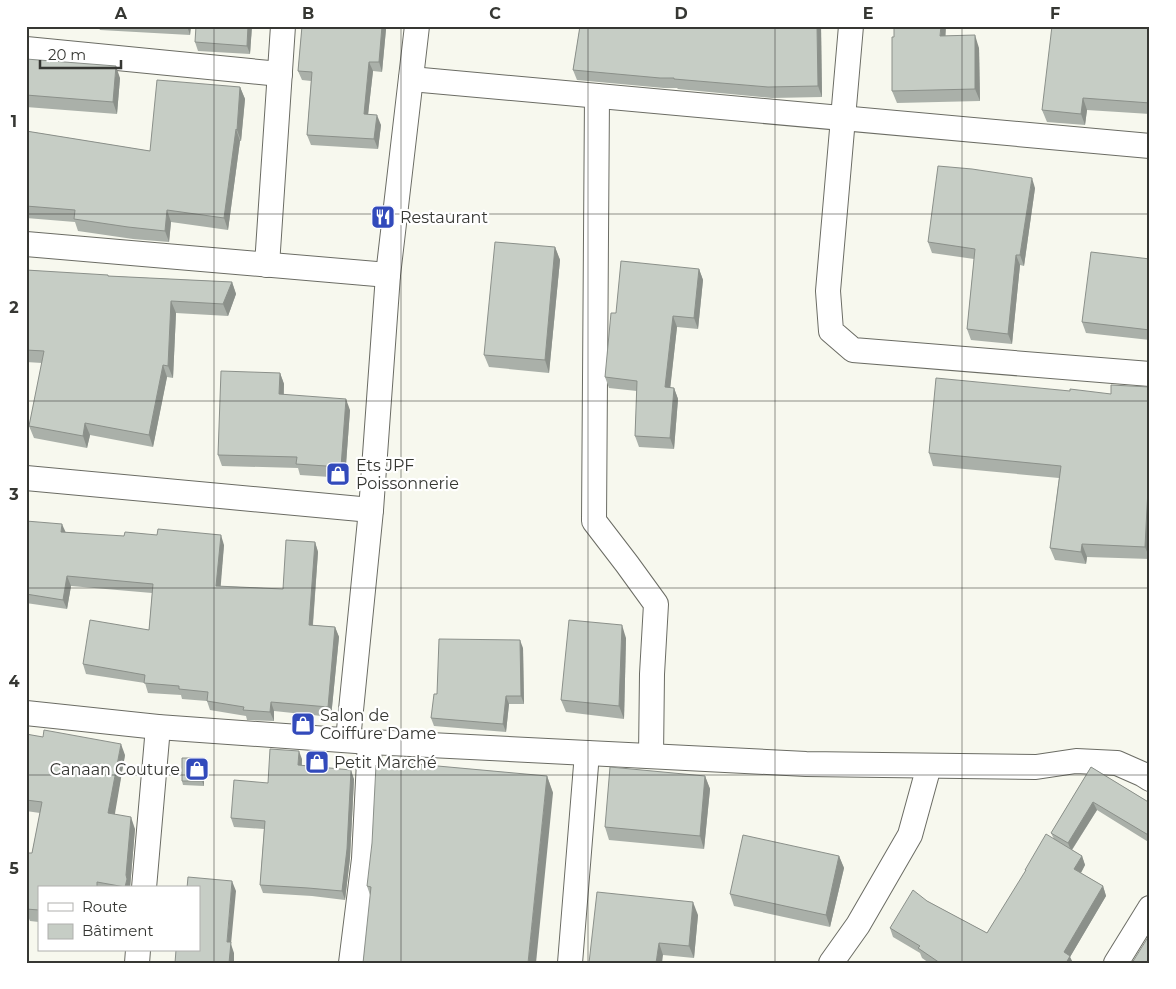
<svg xmlns="http://www.w3.org/2000/svg" width="1176" height="989" font-family="Montserrat,sans-serif">
<style>
.lines{fill:none;stroke-linecap:round;stroke-linejoin:round}
.minor-casing{stroke:#6b6c64;stroke-width:26}
.minor{stroke:#fff;stroke-width:24}
.wall{fill:#aab0a9}
.shaded-wall{fill:#8b908a}
.building{fill:#c6cdc5;stroke:#8b908a}
.grid{fill:none;stroke:#363733;stroke-width:1;stroke-opacity:0.55}
.labels{text-anchor:middle;dominant-baseline:central;stroke-width:4.5;stroke-linejoin:round;paint-order:stroke}
.poi-label{font-size:16px;fill:#363733;stroke:#fff;text-anchor:start}
.neatline{fill:none;stroke:#363733;stroke-width:2}
.grid-label{font-size:16px;text-anchor:middle;font-weight:bold;fill:#363733}
</style>
<rect width="100%" height="100%" fill="#f7f8ee"/>
<g class="lines">
<g class="minor-casing">
<g id="minor">
<path d="M851 26 828 291 831 331 853 350 1150 374"/>
<path d="M26 49 280 74"/>
<path d="M411 79 1150 146"/>
<path d="M597 96 594 521 627 564 656 604 652 674 651 756"/>
<path d="M26 244 388 275"/>
<path d="M267 265 283 26"/>
<path d="M26 478 371 510"/>
<path d="M26 713 158 727 370 742 806 764 1036 767 1076 761 1117 763 1142 774 1150 779"/>
<path d="M348 740 371 510 388 275 417 26"/>
<path d="M144 888 158 727"/>
<path d="M137 963 138 950"/>
<path d="M351 963 364 859 370 742"/>
<path d="M570 963 587 753"/>
<path d="M831 963 858 925 910 835 929 766"/>
<path d="M1116 963 1150 908"/>
</g>
</g>
<use href="#minor" class="minor"/>
</g>
<g class="wall">
<path d="M98 26H191L190 35 100 30Z"/>
<path d="M252 26 250 54 198 51 195 42Z"/>
<path d="M302 26H385L386 29 382 72 373 71 368 114 381 125 378 149 311 145 307 135 311 81 302 80 298 71Z"/>
<path d="M580 26H821L822 97 772 98 678 89 677 88H664L577 80 573 70Z"/>
<path d="M1150 26V114L1087 110 1085 125 1047 122 1042 110Z"/>
<path d="M945 36 979 48 980 101 897 103 892 91Z"/>
<path d="M26 59 120 78 117 114 26 107Z"/>
<path d="M240 87 245 99 241 141H240L228 230 171 222 169 242 133 239 78 231 75 222 26 218V131L150 151Z"/>
<path d="M1035 188 1024 266 1020 265 1012 344 971 340 967 329 974 259 932 253 928 242Z"/>
<path d="M555 247 560 260 549 373 489 367 484 355Z"/>
<path d="M1150 259V340L1086 333 1082 322Z"/>
<path d="M699 269 703 280 698 329 677 327 670 388H674L678 399 674 449 639 447 635 436 637 391 609 388 605 377 616 313Z"/>
<path d="M26 270 108 276 232 282 236 294 228 316 176 313 173 378 167 377 153 447 90 435 87 448 34 438 29 426 42 363 26 362Z"/>
<path d="M280 373 284 384V395L350 410 345 478 300 475 298 468 222 466 218 455Z"/>
<path d="M1150 387V559L1087 557 1086 564 1055 560 1050 548 1059 478 933 466 929 453 1111 394Z"/>
<path d="M26 521 65 532 224 545 220 586 283 589 315 542 318 552 313 625 335 627 339 637 331 717 274 711V721L247 720 246 716 210 710 207 701 182 699 181 695 148 693 145 683 86 674 83 664 149 630 152 593 71 586 67 609 26 603Z"/>
<path d="M626 638 624 719 566 712 561 700Z"/>
<path d="M523 648 524 704H509L506 732 434 726 431 718 437 694Z"/>
<path d="M26 734 125 755 114 814 135 829 130 888H39V922L30 921 26 911V853H32L40 813 26 811Z"/>
<path d="M302 759V766L354 779 350 858 345 900 312 896 263 893 260 885 264 829 234 827 231 818 268 783Z"/>
<path d="M204 762V786L183 785 182 781Z"/>
<path d="M1091 767 1150 803V843L1097 810 1072 850 1082 856 1085 865 1081 873 1103 886 1106 896 1070 957 1073 963H929L922 958 920 953 893 937 890 928 927 901 987 933 1026 871 1025 870 1054 839 1051 833Z"/>
<path d="M547 776 553 793 370 895 367 886Z"/>
<path d="M705 776 710 789 704 849 609 840 605 827Z"/>
<path d="M839 856 844 868 830 927 734 906 730 894Z"/>
<path d="M698 915 694 958 663 955 589 963Z"/>
</g>
<g class="shaded-wall">
<path d="M187 26H191L190 35Z"/>
<path d="M248 26H252L250 54 247 46Z"/>
<path d="M382 26H385L386 29 382 72 379 62Z"/>
<path d="M817 26H821L822 97 818 86Z"/>
<path d="M941 26H946L945 49 940 36Z"/>
<path d="M975 35 979 48 980 101 975 89Z"/>
<path d="M369 62 373 71 367 124 364 114Z"/>
<path d="M116 66 120 78 117 114 113 102Z"/>
<path d="M240 87 245 99 241 141 237 130Z"/>
<path d="M1083 98 1087 110 1085 125 1081 114Z"/>
<path d="M377 115 381 125 378 149 374 139Z"/>
<path d="M236 129 240 141 228 230 224 218Z"/>
<path d="M1032 178 1035 188 1024 266 1020 255Z"/>
<path d="M167 210 171 222 169 242 165 231Z"/>
<path d="M555 247 560 260 549 373 545 360Z"/>
<path d="M1016 255 1020 265 1012 344 1008 334Z"/>
<path d="M699 269 703 280 698 329 694 318Z"/>
<path d="M232 282 236 294 228 316 223 304Z"/>
<path d="M171 301 176 313 173 378 168 366Z"/>
<path d="M673 316 677 327 669 399 665 387Z"/>
<path d="M163 365 167 377 153 447 149 435Z"/>
<path d="M280 373 284 384 283 405 279 394Z"/>
<path d="M674 388 678 399 674 449 670 438Z"/>
<path d="M346 399 350 410 345 478 341 467Z"/>
<path d="M85 423 90 435 87 448 83 436Z"/>
<path d="M1150 450V559L1145 547Z"/>
<path d="M62 524 66 533 61 532Z"/>
<path d="M221 535 224 545 220 595 216 586Z"/>
<path d="M315 542 318 552 312 634 309 625Z"/>
<path d="M1082 544 1087 557 1086 564 1081 552Z"/>
<path d="M67 576 71 586 67 609 63 600Z"/>
<path d="M622 625 626 638 624 719 619 706Z"/>
<path d="M335 627 339 637 331 717 328 707Z"/>
<path d="M520 640 523 648 524 704 521 696Z"/>
<path d="M506 696 509 704 506 732 503 724Z"/>
<path d="M271 702 274 711V721L270 712Z"/>
<path d="M121 744 125 755 113 825 108 813Z"/>
<path d="M299 751 302 759 301 774 298 765Z"/>
<path d="M203 758 204 762V786L202 781Z"/>
<path d="M351 770 354 779 350 858 345 900 342 891Z"/>
<path d="M547 776 553 793 536 963H528Z"/>
<path d="M705 776 710 789 704 849 700 836Z"/>
<path d="M1093 802 1097 810 1071 851 1068 843Z"/>
<path d="M131 817 135 829 130 888H125L127 879 126 875Z"/>
<path d="M839 856 844 868 830 927 826 915Z"/>
<path d="M1082 856 1085 865 1078 878 1074 869Z"/>
<path d="M232 881 236 891 231 944 234 953V963H229L227 942Z"/>
<path d="M1103 886 1106 896 1070 957 1073 963H1066L1064 952Z"/>
<path d="M693 902 698 915 694 958 689 946Z"/>
<path d="M659 943 663 955 662 963H656Z"/>
</g>
<g class="building">
<path d="M196 26H248L247 46 195 42Z"/>
<path d="M302 26H382L379 62H369L364 114 377 115 374 139 307 135 312 72 298 71Z"/>
<path d="M580 26H817L818 86 768 87 674 79V78H660L573 70Z"/>
<path d="M894 26H941L940 36 975 35V89L892 91V37H894Z"/>
<path d="M1052 26H1150V103L1083 98 1081 114 1042 110Z"/>
<path d="M26 59 116 66 113 102 26 95Z"/>
<path d="M157 80 240 87 237 130 236 129 224 218 167 210 165 231 128 227 74 219 75 210 26 206V131L150 151Z"/>
<path d="M938 166 972 169 1032 178 1020 255H1016L1008 334 967 329 975 249 928 242Z"/>
<path d="M495 242 555 247 545 360 484 355Z"/>
<path d="M1091 252 1150 259V330L1082 322Z"/>
<path d="M621 261 699 269 694 318 673 316 665 387 674 388 670 438 635 436 637 381 605 377 611 313H616Z"/>
<path d="M26 270 108 275V276L232 282 223 304 171 301 168 366 163 365 149 435 85 423 83 436 29 426 44 351 26 350Z"/>
<path d="M221 371 280 373 279 394 346 399 341 467 296 464 297 457 218 455Z"/>
<path d="M936 378 1070 391V389L1111 394V385L1150 387V450L1145 547 1082 544 1081 552 1050 548 1061 466 929 453Z"/>
<path d="M26 521 62 524 61 532 124 536 125 532 157 535 158 529 221 535 216 586 283 589 286 540 315 542 309 625 335 627 328 707 271 702 270 712 243 710 244 707 207 701 208 692 179 689V686L144 683 145 675 83 664 90 620 149 630 153 584 67 576 63 600 26 594Z"/>
<path d="M569 620 622 625 619 706 561 700Z"/>
<path d="M439 639 520 640 521 696H506L503 724 431 718 434 694H437Z"/>
<path d="M44 730 121 744 108 813 131 817 126 875 127 879 125 887 97 882V888H39V910L26 909V853H32L42 802 26 800V734L43 737Z"/>
<path d="M270 749 299 751 298 765 351 770 347 849 342 891 308 888 260 885 265 821 231 818 234 780 268 783Z"/>
<path d="M182 758H203L202 781H182Z"/>
<path d="M383 761 547 776 528 963H363L371 887 367 886 372 843 376 765H383Z"/>
<path d="M610 767 705 776 700 836 605 827Z"/>
<path d="M1091 767 1150 803V836L1093 802 1068 843 1051 833Z"/>
<path d="M1046 834 1082 856 1074 869 1103 886 1064 952 1070 956 1066 963H940L918 948 920 946 890 928 913 890 927 901 987 933 1026 870H1025Z"/>
<path d="M743 835 839 856 826 915 730 894Z"/>
<path d="M188 877 232 881 227 942H231L229 963H175L176 950H199V888H187Z"/>
<path d="M597 892 693 902 689 946 659 943 656 963H589Z"/>
<path d="M1150 934V963H1132Z"/>
</g>
<path class="grid" d="M214 26V963M401 26V963M588 26V963M775 26V963M962 26V963M26 214H1150M26 401H1150M26 588H1150M26 775H1150"/>
<defs>
<g id="restaurant-square" transform="scale(1.25)"><rect x="-9" y="-9" width="18" height="18" rx="4" fill="#324abb" stroke="#fff"/><path d="M-5-6h1v4h1v-4h1v4h1v-4h1v5L-1.5 .5V6h-2V.5L-5-1ZM5-6V6H3V1.5H1.5Q1.5-4 5-6Z" fill="#fff"/></g>
<g id="shop-square" transform="scale(1.25)"><rect x="-9" y="-9" width="18" height="18" rx="4" fill="#324abb" stroke="#fff"/><path d="M-5-2.5h2.3a2.7 3.5 0 0 1 5.4 0H5L5.5 6h-11ZM-1.5-2.5h3a1.5 2.3 0 0 0-3 0Z" fill="#fff"/></g>
</defs>
<g fill-rule="evenodd">
<use href="#restaurant-square" x="383" y="217"/>
<use href="#shop-square" x="338" y="474"/>
<use href="#shop-square" x="303" y="724"/>
<use href="#shop-square" x="317" y="762"/>
<use href="#shop-square" x="197" y="769"/>
</g>
<g class="labels">
<g class="poi-label">
<text x="400" y="217">Restaurant</text>
<text x="356" y="465">Ets JPF<tspan x="356" dy="18">Poissonnerie</tspan></text>
<text x="320" y="715">Salon de<tspan x="320" dy="18">Coiffure Dame</tspan></text>
<text x="334" y="762">Petit Marché</text>
<text x="180" y="769" text-anchor="end">Canaan Couture</text>
</g>
</g>
<rect width="1176" height="989" fill="none" stroke="#ffffff" stroke-width="55"/>
<rect x="38" y="886" width="162" height="65" fill="#ffffff" stroke="#afafad"/>
<rect x="48" y="903" width="25" height="8" fill="#ffffff" stroke="#afafad"/>
<text x="82" y="912" font-size="15" fill="#363733">Route</text>
<rect x="48" y="924" width="25" height="15" fill="#c6cdc5" stroke="#afafad"/>
<text x="82" y="936" font-size="15" fill="#363733">Bâtiment</text>
<path d="M40 60v8h81v-8" fill="none" stroke="#363733" stroke-width="2.5"/>
<text x="48" y="60" font-size="15" fill="#363733" stroke="#ffffff" stroke-width="4" paint-order="stroke">20 m</text>
<rect x="28" y="28" width="1120" height="934" class="neatline"/>
<g class="grid-label">
<text x="121" y="19">A</text>
<text x="308" y="19">B</text>
<text x="495" y="19">C</text>
<text x="681" y="19">D</text>
<text x="868" y="19">E</text>
<text x="1055" y="19">F</text>
<text x="14" y="127">1</text>
<text x="14" y="313">2</text>
<text x="14" y="500">3</text>
<text x="14" y="687">4</text>
<text x="14" y="874">5</text>
</g>
</svg>
